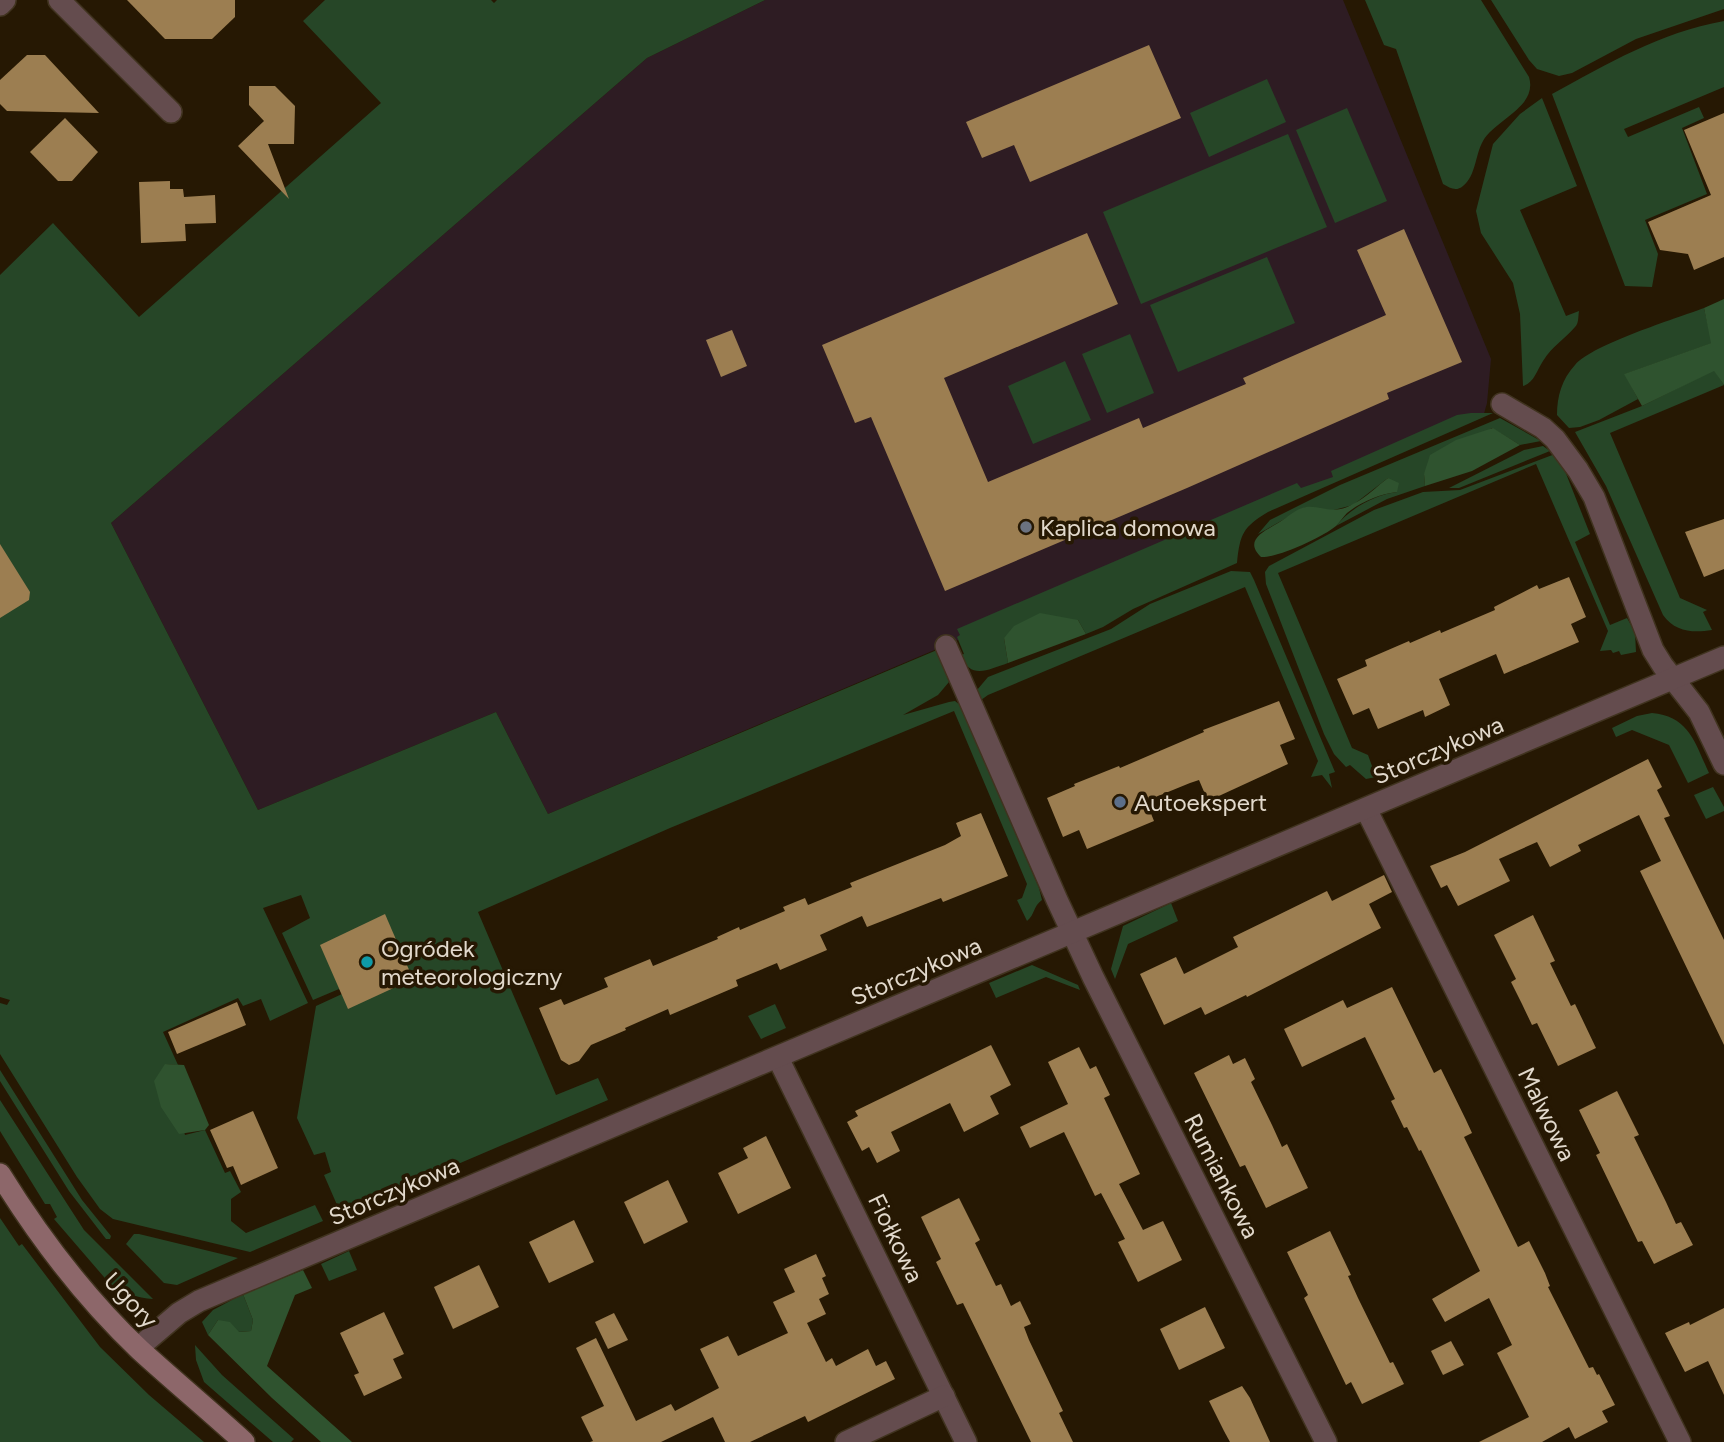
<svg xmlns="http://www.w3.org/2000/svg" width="1724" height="1442" font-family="Figtree,sans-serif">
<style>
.education{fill:#2e1c23}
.green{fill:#264627}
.forest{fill:#2f532f}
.building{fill:#9c7e51}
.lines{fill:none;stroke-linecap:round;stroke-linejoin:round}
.street-casing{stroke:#40331f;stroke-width:24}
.secondary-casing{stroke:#40331f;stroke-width:24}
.street{stroke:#644c4e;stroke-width:21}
.secondary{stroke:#8d676a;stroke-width:21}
.worship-dot{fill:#6b7280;stroke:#261803;stroke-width:2.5}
.service-dot{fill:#5c6f8a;stroke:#261803;stroke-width:2.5}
.culture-dot{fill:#0f9aa8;stroke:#261803;stroke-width:2.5}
.labels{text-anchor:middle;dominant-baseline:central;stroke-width:7;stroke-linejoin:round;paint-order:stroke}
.poi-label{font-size:24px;fill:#e2d9cc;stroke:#261803;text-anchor:start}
.street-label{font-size:24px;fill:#e2d9cc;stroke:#261803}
</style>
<rect width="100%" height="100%" fill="#261803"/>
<path class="education" d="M765 0H1343L1491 359 1487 403 1483 417 548 814 496 712 258 810 111 523 647 58Z"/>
<g class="green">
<path d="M325 0H491L494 3 497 0H765L647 58 111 523 258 810 496 712 548 814 937 650 949 682 938 695 903 715 949 702 955 701 960 705 1039 888 1042 900C1033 906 1035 915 1027 921L1017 900 1022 898 1027 884 954 711 670 828 478 912 556 1095 598 1078 608 1100 341 1214 324 1175 331 1172 325 1152 314 1155 297 1118 316 1006 342 994 339 989 313 1000 282 933 310 918 301 895 263 908 308 1003 270 1021 261 999 243 1006 238 998 163 1032 178 1065 165 1064 185 1135 205 1130 225 1173 230 1171 241 1192 231 1199V1221L246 1233 315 1205 323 1221 250 1252 113 1219 100 1209 77 1177 0 1054V1003L7 1005 10 1000 0 997V275L53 223 139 317 381 103 303 21Z"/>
<path d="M1365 0H1481L1529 77C1538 107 1496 119 1483 141 1475 155 1476 176 1463 186 1456 192 1450 188 1443 184L1396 49 1384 45Z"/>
<path d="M1491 0H1724V9L1636 39 1572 73 1559 76 1537 69 1529 60Z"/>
<path d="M1724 21V87L1624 129 1628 137 1699 107 1704 118 1682 128 1707 194 1645 220 1658 254 1652 287 1625 286 1552 94C1609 63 1659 33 1724 21Z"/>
<path d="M1267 79 1286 122 1209 157 1190 113Z"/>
<path d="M1542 98 1577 186 1520 210 1566 316 1579 311C1578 317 1579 323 1575 327 1564 340 1553 345 1543 361 1537 370 1534 383 1523 386L1520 314 1513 283 1481 233 1476 211 1493 144 1520 114Z"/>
<path d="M1347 108 1387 201 1335 223 1296 130Z"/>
<path d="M1288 134 1327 227 1141 304 1103 212Z"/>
<path d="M1267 257 1295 323 1178 372 1150 305Z"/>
<path d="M1704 308 1712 343 1625 374 1638 399 1599 420 1580 427 1569 428 1557 415C1557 396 1562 379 1575 365 1593 344 1675 319 1704 308Z"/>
<path d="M1130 334 1154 393 1107 413 1082 354Z"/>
<path d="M1065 361 1091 420 1033 444 1008 386Z"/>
<path d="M1714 370 1724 385 1610 433 1680 598 1707 610 1703 612 1712 630C1693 633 1675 632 1663 615L1606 486 1575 432 1642 406Z"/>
<path d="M1471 413H1493L1268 512C1243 527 1240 534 1237 563L1133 609 1103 627 1086 634 1078 620 1004 638 1008 663C987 670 971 680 960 655L964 654 957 637 960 635 957 629 1297 483 1301 488 1333 477 1331 471 1457 415Z"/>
<path d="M1500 418 1541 441 1520 445 1492 428 1424 474 1425 486 1387 499 1336 526C1351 508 1374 495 1397 492L1388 478 1353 505 1330 511 1306 507 1258 534 1270 520 1340 485Z"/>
<path d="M1543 446 1550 451 1459 488H1449L1524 450Z"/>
<path d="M1555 454 1563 466 1590 534 1575 542 1610 625 1627 618 1635 632 1636 652 1621 655 1619 651 1613 653 1611 650 1600 651 1608 631 1536 464 1278 573 1352 748 1368 755 1376 777 1366 779 1350 765 1346 767 1334 754 1324 734 1266 584 1265 572 1269 566 1374 510 1423 492 1460 490Z"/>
<path d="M1231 571 1250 572 1254 580 1335 772 1329 774 1332 788 1322 775 1311 777 1318 761 1245 587 988 695 981 700 977 690 988 677 1111 629 1150 604Z"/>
<path d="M1652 713C1689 716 1695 743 1709 773L1688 783 1669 745 1632 730 1616 737 1612 728 1637 716Z"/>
<path d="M1713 787 1724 807V811L1706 819 1694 795Z"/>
<path d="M1171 903 1178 921 1128 944 1115 979 1111 969 1123 926Z"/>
<path d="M1032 965 1078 985 1080 990 1046 977 996 998 989 983Z"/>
<path d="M775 1004 786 1028 761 1039 748 1016Z"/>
<path d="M0 1070 82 1200 111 1236 110 1239H106L69 1191 0 1081Z"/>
<path d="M0 1100 84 1230 153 1299C137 1298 124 1293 110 1284L54 1219 57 1217 50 1204H45L0 1131Z"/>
<path d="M0 1218 19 1246 22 1244 100 1347 149 1395 204 1442H0Z"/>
<path d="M134 1234H139L238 1258 177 1285 164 1283 126 1244Z"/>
<path d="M349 1251 357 1270 329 1281 321 1264Z"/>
<path d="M243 1294 253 1320 251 1331 238 1332 218 1320 208 1335 202 1322 213 1310Z"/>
<path d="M195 1345 222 1375 294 1439 291 1442H273L204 1382 196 1360Z"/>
</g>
<g class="forest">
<path d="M1724 299V385L1714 371 1642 406 1624 374 1711 343 1704 308Z"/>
<path d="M1493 428 1520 445 1472 471 1425 486 1424 474 1430 455 1456 440Z"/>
<path d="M1388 478 1399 483 1397 492C1379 494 1361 502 1347 513 1343 517 1340 522 1336 526 1323 537 1278 558 1261 557 1243 540 1265 531 1278 523 1287 518 1295 509 1306 507 1322 505 1333 516 1353 504 1366 498 1377 486 1388 478Z"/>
<path d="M1040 613 1078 620 1086 634 1008 663 1004 638 1014 626Z"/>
<path d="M165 1064 184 1065 209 1125 205 1130 179 1134 161 1107 154 1081Z"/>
<path d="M303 1270 312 1288 295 1295 267 1366 352 1442H321L272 1398 208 1335 218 1320 230 1322 239 1332 251 1331 253 1320 243 1294Z"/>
</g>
<g class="building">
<path d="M127 0H235V17L212 39H165Z"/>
<path d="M1149 45 1181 118 1030 182 1014 145 982 158 966 122Z"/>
<path d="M27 55H45L99 113 7 111 0 104V80Z"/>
<path d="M249 86H275L295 106 294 144H268L289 199 238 146 264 121 249 105Z"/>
<path d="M1724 113V257L1694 270 1688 254 1660 250 1648 222 1711 195 1684 130Z"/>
<path d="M65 118 98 152 72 181H58L30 152Z"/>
<path d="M170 181V189H183L184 197 215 195 216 223 185 224 186 241 141 243 139 182Z"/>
<path d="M1404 229 1462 362 1387 393 1389 399 1187 488 945 591 871 417 855 423 822 345 1087 233 1118 304 944 378 988 482 1139 418 1143 428 1246 384 1243 378 1386 315 1357 250Z"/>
<path d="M732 330 747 366 721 377 706 340Z"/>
<path d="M1724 519V569L1704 577 1685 532Z"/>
<path d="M0 544 30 592 29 600 0 618Z"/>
<path d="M1569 577 1586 617 1571 624 1579 642 1504 674 1496 654 1439 679 1450 705 1425 717 1423 710 1378 729 1369 708 1353 715 1337 679 1367 666 1365 660 1409 641 1410 643 1440 630 1441 633 1495 610 1494 607 1537 585 1539 589Z"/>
<path d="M1279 701 1295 739 1280 745 1288 764 1208 801 1199 780 1190 783 1146 801 1154 821 1087 849 1079 830 1063 837 1047 798 1075 786 1074 784 1119 766 1120 768 1204 732 1203 730Z"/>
<path d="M1648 759 1662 787 1657 790 1670 816 1664 818 1724 940V1045L1640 871 1661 861 1639 815 1578 845 1581 851 1550 867 1537 842 1499 859 1510 881 1458 906 1447 885 1441 888 1430 866 1465 852Z"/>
<path d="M981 813 1008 876 943 902 941 898 867 927 862 916 820 935 827 950 780 970 777 963 736 980 738 986 670 1015 668 1009 625 1028 626 1030 591 1045 579 1061 569 1065 561 1060 539 1008 561 999 564 1005 608 987 604 978 650 959 653 966 718 939 717 937 739 927 740 930 785 911 783 907 805 898 808 905 852 887 850 883 945 845 961 836 956 823Z"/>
<path d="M1384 875 1392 892 1369 904 1381 928 1247 997 1246 995 1205 1015 1201 1007 1164 1025 1140 974 1176 957 1184 974 1238 947 1233 937 1327 891 1332 901Z"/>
<path d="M385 914 413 979 348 1009 320 945Z"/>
<path d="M1533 915 1555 961 1550 963 1571 1006 1575 1004 1596 1048 1558 1066 1537 1023 1532 1025 1522 1004 1511 982 1516 979 1494 935Z"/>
<path d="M1392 987 1434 1073 1441 1069 1466 1120 1472 1133 1464 1137 1518 1247 1529 1241 1545 1273 1550 1286 1548 1287 1589 1368 1593 1367 1597 1375 1599 1374 1615 1405 1602 1411 1608 1422 1575 1439 1569 1427 1542 1442H1479L1529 1417 1497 1353 1512 1345 1489 1298 1445 1322 1432 1299 1480 1271 1421 1150 1419 1151 1407 1127 1404 1128 1391 1101 1395 1099 1365 1037 1302 1067 1284 1029 1343 1000 1347 1008Z"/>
<path d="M237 1002 246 1025 177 1054 168 1032Z"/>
<path d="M991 1045 1011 1085 990 1096 999 1114 964 1132 950 1103 891 1132 900 1151 877 1163 869 1147 862 1151 847 1122 858 1116 855 1111Z"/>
<path d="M1079 1047 1090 1069 1096 1066 1110 1095 1104 1098 1140 1174 1119 1184 1143 1230 1163 1221 1182 1260 1138 1282 1118 1242 1125 1239 1101 1193 1095 1196 1064 1132 1030 1148 1020 1127 1068 1104 1048 1062Z"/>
<path d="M1229 1055 1233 1064 1245 1058 1255 1079 1251 1082 1272 1125 1282 1147 1287 1144 1308 1188 1266 1208 1245 1165 1240 1167 1194 1073Z"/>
<path d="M1617 1091 1639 1135 1634 1137 1666 1202 1676 1224 1681 1222 1693 1245 1654 1264 1642 1241 1638 1242 1596 1155 1600 1153 1579 1110Z"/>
<path d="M253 1111 278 1168 241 1185 233 1166 227 1168 210 1130Z"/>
<path d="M766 1136 791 1188 738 1214 718 1173 748 1158 743 1148Z"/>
<path d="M668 1180 688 1222 644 1244 624 1202Z"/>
<path d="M959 1198 980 1240 975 1243 996 1286 1001 1284 1011 1306 1020 1301 1031 1324 1024 1327 1029 1340 1063 1411 1059 1413 1073 1442H1031L963 1303 957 1305 936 1262 941 1259 921 1217Z"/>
<path d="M574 1220 594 1262 549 1283 529 1242Z"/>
<path d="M1330 1231 1351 1275 1348 1276 1358 1298 1390 1363 1393 1362 1404 1384 1362 1404 1351 1382 1346 1385 1304 1298 1308 1295 1287 1252Z"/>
<path d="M816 1254 826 1276 822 1278 829 1294 819 1299 826 1314 807 1323 826 1362 832 1358 836 1366 868 1349 876 1366 886 1361 895 1379 808 1422 805 1416 750 1442H725L713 1417 661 1442H590L593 1441 581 1417 604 1406 576 1348 596 1338 636 1421 671 1404 675 1411 719 1388 700 1349 728 1336 738 1356 788 1333 773 1302 795 1292 784 1269Z"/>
<path d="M479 1265 499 1307 453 1329 434 1287Z"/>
<path d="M1205 1307 1225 1348 1179 1370 1160 1329Z"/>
<path d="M1724 1308V1395L1708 1361 1685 1372 1665 1333 1689 1322 1690 1325Z"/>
<path d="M384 1312 404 1354 393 1359 402 1378 364 1396 354 1375 359 1373 340 1333Z"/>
<path d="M614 1313 628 1340 608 1349 595 1322Z"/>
<path d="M1451 1341 1464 1365 1443 1375 1431 1351Z"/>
<path d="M1242 1386 1250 1398 1270 1442H1230L1224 1431 1209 1401Z"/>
</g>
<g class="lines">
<g class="street-casing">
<g id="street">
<path d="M59 0 171 112"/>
<path d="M0 5 5 0"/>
<path d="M1502 404 1543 428 1555 439 1578 470 1594 497 1653 650 1663 666 1699 712 1724 764"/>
<path d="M946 646 1057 900 1093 977 1326 1442"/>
<path d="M1366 809 1680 1442"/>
<path d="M778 1058 966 1442"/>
<path d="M138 1348 179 1313 199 1301 1724 657"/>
<path d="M846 1442 944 1396"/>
</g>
</g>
<g class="secondary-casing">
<path id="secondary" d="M0 1174C39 1237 86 1299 140 1350 174 1381 210 1411 244 1442"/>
</g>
<use href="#street" class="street"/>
<use href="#secondary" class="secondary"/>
</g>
<circle class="worship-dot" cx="1026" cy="527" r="7"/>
<circle class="service-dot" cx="1120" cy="802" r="7"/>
<circle class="culture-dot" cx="367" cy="962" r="7"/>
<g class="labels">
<g class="poi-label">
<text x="1040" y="527">Kaplica domowa</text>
<text x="1134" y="802">Autoekspert</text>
<text x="381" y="948">Ogródek<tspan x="381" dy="28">meteorologiczny</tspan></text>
</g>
<g class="street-label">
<text transform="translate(1438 750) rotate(-23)">Storczykowa</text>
<text transform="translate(916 971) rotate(-23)">Storczykowa</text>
<text transform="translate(1547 1114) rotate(64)">Malwowa</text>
<text transform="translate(1222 1176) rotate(63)">Rumiankowa</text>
<text transform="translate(394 1191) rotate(-23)">Storczykowa</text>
<text transform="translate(896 1238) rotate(64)">Fiołkowa</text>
<text transform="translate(131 1300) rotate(47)">Ugory</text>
</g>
</g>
</svg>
